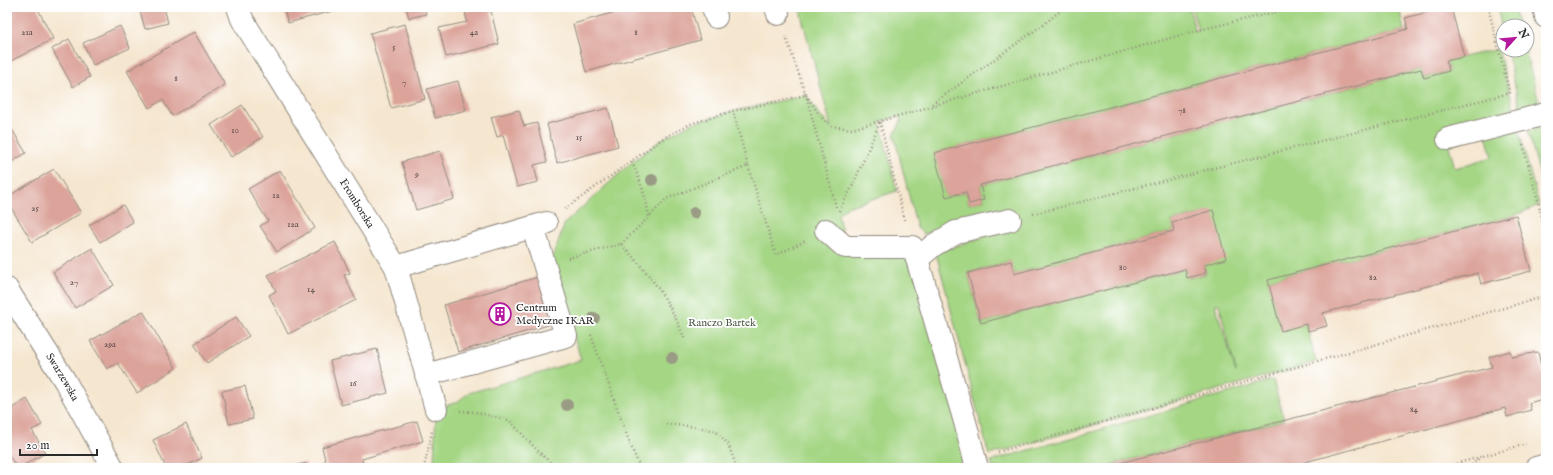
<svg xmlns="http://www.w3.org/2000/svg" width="1553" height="475" font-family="'IM FELL English',serif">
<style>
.green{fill:#a4d684;stroke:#688058;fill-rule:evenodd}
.building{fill:#dba399}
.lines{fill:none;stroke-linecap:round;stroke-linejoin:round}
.minor-casing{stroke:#90887d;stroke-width:24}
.path{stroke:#90887d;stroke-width:2.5;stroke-dasharray:1 3;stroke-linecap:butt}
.minor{stroke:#fff;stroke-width:22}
.tree{fill:#9a9b84}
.labels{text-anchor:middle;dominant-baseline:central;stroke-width:3.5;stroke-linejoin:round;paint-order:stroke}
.number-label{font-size:9px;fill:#574946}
.street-label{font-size:11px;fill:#2b2b2b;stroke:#fff}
.poi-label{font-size:11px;fill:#2b2b2b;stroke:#fff;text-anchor:start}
.park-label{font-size:11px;fill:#4f5e46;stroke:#fff}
</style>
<rect width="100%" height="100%" fill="#fff"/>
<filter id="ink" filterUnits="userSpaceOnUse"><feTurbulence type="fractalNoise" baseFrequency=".025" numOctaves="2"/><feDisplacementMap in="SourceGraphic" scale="8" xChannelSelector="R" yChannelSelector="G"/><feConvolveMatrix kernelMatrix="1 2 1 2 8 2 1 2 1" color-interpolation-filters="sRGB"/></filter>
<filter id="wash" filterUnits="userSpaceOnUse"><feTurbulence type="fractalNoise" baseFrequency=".012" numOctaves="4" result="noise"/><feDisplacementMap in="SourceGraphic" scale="16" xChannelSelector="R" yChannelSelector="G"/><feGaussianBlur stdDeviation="0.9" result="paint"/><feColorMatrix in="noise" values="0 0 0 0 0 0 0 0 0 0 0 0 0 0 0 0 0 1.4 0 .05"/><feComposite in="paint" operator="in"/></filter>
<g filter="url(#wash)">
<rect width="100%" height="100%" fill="#f5e6cf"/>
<g class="green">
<path d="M799 7H1189L1195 31 1198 29 1191 7H1399L1404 30 935 153 946 197 966 192 969 204 984 200 980 185 1421 69 1424 78 1449 71 1446 61 1498 49 1517 121 1449 146 1455 168 1492 157 1486 135 1518 127 1539 205 1516 215 1268 280 1281 330 1306 324 1316 362 989 455 936 253 1003 230 953 225 924 234 917 228 894 135 901 121 899 116 880 122 897 191 847 207 838 214 845 247H912L971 468H422L434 464 436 409 457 402 469 393 581 360 551 261 565 223 632 162 662 139 690 124 734 111 806 95 820 116 831 126ZM1212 211 1204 265 1206 274 1188 278 1185 269 981 323 968 273 1010 261 1014 274 1174 231 1172 221ZM1215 304H1219L1236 372Z"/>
<path d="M1497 7H1532L1515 11 1519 26H1503V34Z"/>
<path d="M1507 50H1525L1539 102 1520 109Z"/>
<path d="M1546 126V198L1528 131Z"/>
<path d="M1273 380 1284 420 1098 468H993L991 461Z"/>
</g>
<g id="blocks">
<g class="building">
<path d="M18 7H37L53 39 11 61 7 52V13Z"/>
<path d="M139 7H164L168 23 145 29Z"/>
<path d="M283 7H331L332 11 288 23Z"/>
<path d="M406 7H424L426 14 409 18Z"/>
<path d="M482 7H490L499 44 446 57 439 28 467 22 465 11Z"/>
<path d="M633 7H691L700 40 586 72 573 24Z"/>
<path d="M1446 7H1451L1464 57 1446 61 1449 71 1424 78 1421 69 980 185 984 200 969 204 966 192 946 197 934 153 1408 29 1405 18Z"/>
<path d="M405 24 425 99 391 108 370 33Z"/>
<path d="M120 26 130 48 93 65 83 43Z"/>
<path d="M194 32 225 85 172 116 163 100 149 108 127 71Z"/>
<path d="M69 39 90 77 73 87 52 49Z"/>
<path d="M458 81 466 110 435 118 427 89Z"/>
<path d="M242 105 263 137 231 157 211 125Z"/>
<path d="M608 108 618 146 557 163 547 124Z"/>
<path d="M519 110 524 126 537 123 547 162 534 165 538 182 517 187 503 135 497 137 491 117Z"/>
<path d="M7 121 26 153 7 165Z"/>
<path d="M440 151 454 199 416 210 402 162Z"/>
<path d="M54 169 81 213 32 242 7 201V197Z"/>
<path d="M280 170 315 228 277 252 260 226 268 221 248 189Z"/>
<path d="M123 205 133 222 100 242 89 225Z"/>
<path d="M1213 210 1226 259 1204 265 1206 273 1187 278 1185 269 981 323 968 273 1011 261 1014 274 1174 231 1172 222Z"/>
<path d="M1516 215 1531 271 1481 284 1478 273 1323 313 1327 326 1308 331 1306 324 1281 331 1268 280Z"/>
<path d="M335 242 350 273 344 275 356 300 288 334 269 295 276 291 268 275Z"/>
<path d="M92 248 114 285 75 308 53 272Z"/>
<path d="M541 276 555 323 458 352 444 305Z"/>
<path d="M143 311 176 368 137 393 118 363 107 369 90 341Z"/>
<path d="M236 317 249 336 207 363 194 344Z"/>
<path d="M377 349 388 393 341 405 330 361Z"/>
<path d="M1510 351 1512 357 1538 352 1546 390V398L1529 403 1531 410 1507 417 1505 408 1283 468H1100L1492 367 1489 357Z"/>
<path d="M245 386 253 419 229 424 222 391Z"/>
<path d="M27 399 42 425 32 430 45 453 19 468H17L7 452V411Z"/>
<path d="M417 421 423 441 362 459 364 468H327L322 447Z"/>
<path d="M186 424 202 458 181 468H166L153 440Z"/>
<path d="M306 463 307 468H288V467Z"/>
</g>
</g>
</g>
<g filter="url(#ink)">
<use href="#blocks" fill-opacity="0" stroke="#90887d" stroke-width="1"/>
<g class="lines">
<g class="minor-casing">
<g id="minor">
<path id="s1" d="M238 7 242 19 396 267 546 223"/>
<path d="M713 7 716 17"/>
<path d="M776 7 778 14"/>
<path d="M1545 11 1546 17"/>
<path d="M1448 139 1546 114"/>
<path d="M826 230 845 247H912L917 259 965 422 977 468"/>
<path d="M917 259 934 245 956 232 1010 220"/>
<path d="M396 267 436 409"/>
<path id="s2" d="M7 289 65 381 113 468"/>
<path d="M426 375 566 336 533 227"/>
<path d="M1536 468 1546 465"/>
</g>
</g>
<g class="path">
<path d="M1488 7 1510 94"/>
<path d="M932 104 1044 24 1065 7"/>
<path d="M880 122 905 222"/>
<path d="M1523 145 1546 232"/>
<path d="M632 162C640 180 646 197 649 217L666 199 748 166 733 111"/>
<path d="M748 166 776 255 805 241"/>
<path d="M836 207 806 95 820 116 831 126 852 129 1195 31 1297 7"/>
<path d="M565 209 662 139 690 124 733 111 806 95 786 37"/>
<path d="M839 211 853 185 880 122"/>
<path d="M1033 214 1510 93"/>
<path d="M621 244 649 217"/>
<path d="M568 258 621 244C650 274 670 301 685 340"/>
<path d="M591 335 627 436 640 468"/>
<path d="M460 411 475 412 509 420 538 451 556 468"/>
<path d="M666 424 697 427 716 431 728 444 737 468"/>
<path d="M998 452 1546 296"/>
<path d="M424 468 432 431"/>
<path d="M1441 468 1526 444"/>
<path d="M1469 468 1480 457"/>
</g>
<use href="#minor" class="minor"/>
</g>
<g class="tree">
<circle cx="652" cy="180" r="6"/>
<circle cx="694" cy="213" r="6"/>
<circle cx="594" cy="318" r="6"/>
<circle cx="672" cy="358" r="6"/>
<circle cx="567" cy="405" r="6"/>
</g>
</g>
<defs>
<g id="building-ring" transform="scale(1.15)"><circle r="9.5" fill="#fff" stroke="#b5179e" stroke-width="1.5"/><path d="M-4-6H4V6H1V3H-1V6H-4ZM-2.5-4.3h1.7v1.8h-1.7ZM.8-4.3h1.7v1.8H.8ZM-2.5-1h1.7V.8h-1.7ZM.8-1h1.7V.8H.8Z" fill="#b5179e"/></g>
</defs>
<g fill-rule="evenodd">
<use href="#building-ring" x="500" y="314"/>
</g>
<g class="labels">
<g class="number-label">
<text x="27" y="32">21a</text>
<text x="474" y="32">4a</text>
<text x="636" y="32">8</text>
<text x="394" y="47">5</text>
<text x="176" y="78">8</text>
<text x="404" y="82">7</text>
<text x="1182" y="110">78</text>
<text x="235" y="130">10</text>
<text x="579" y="137">15</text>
<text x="417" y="174">9</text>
<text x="276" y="195">12</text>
<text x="35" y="208">25</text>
<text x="293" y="224">12a</text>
<text x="1123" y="267">80</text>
<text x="1373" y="277">82</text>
<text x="74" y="282">27</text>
<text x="311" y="289">14</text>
<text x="110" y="344">29a</text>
<text x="353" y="383">16</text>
<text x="1414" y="409">84</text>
</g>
<g class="street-label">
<text stroke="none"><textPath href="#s1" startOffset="230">Fromborska</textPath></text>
<text stroke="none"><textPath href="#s2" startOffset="104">Swarzewska</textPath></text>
</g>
<g class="poi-label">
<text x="516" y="308">Centrum<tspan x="516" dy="13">Medyczne IKAR</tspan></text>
</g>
<g class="park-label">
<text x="722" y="323">Ranczo Bartek</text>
</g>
</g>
<rect width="1553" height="475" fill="none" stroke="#fff" stroke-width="24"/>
<g transform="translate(1515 38) rotate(63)"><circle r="19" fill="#ffffff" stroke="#aaaaaa"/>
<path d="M0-3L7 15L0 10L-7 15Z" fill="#b5179e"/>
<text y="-6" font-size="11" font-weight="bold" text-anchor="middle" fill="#2b2b2b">N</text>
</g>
<path d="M20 449v6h77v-6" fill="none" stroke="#2b2b2b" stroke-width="2"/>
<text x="26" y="449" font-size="12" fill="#2b2b2b" stroke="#ffffff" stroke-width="3" paint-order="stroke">20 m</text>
</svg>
